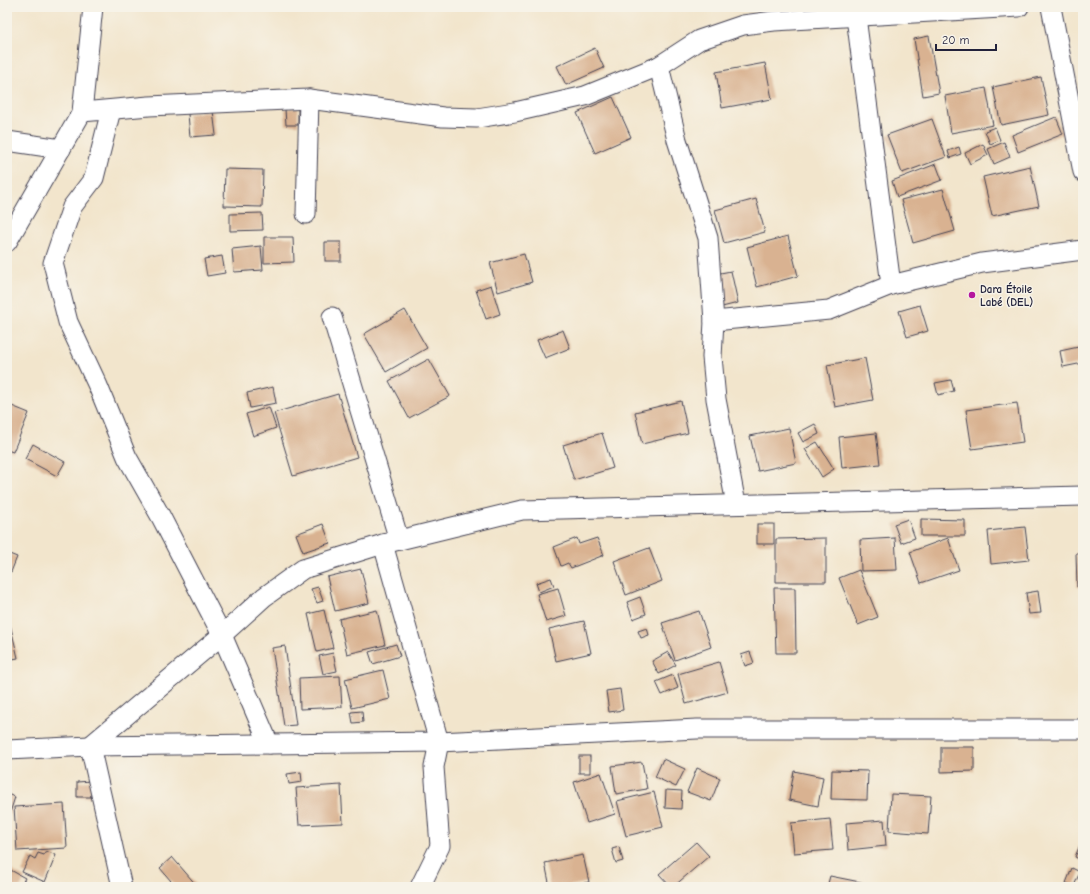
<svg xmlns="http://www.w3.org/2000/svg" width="1090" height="894" font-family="'Comic Neue',sans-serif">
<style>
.building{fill:#d9b291}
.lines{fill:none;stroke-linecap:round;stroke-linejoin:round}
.street-casing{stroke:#413f51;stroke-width:21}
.street{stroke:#fff;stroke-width:19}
.poi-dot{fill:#b5179e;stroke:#f7f3e8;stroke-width:1.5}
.labels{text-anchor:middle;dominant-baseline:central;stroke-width:3;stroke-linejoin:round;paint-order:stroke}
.poi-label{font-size:11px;font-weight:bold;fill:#22223b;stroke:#f7f3e8;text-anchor:start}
</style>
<rect width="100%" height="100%" fill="#f7f3e8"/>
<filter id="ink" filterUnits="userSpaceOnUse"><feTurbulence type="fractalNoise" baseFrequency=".025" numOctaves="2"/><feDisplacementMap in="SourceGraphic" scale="8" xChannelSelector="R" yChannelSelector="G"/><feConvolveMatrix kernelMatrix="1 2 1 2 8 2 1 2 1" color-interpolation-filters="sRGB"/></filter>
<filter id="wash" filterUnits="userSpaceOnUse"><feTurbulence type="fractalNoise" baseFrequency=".012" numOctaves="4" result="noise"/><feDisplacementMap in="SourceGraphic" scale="16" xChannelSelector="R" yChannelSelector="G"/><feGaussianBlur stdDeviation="0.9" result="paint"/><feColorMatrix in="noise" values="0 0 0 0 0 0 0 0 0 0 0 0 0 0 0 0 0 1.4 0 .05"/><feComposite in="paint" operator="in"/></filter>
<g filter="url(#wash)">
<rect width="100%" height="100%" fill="#f2e5cc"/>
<g id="blocks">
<g class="building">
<path d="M929 36 939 93 923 96 914 39Z"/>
<path d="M595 48 604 68 566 85 557 66Z"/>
<path d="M765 63 772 99 722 108 716 72Z"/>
<path d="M1041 77 1049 115 1001 125 993 87Z"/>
<path d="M986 88 993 125 951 133 945 96Z"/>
<path d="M613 97 631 137 595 153 577 113Z"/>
<path d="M298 108V125H286L285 109Z"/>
<path d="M213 111 216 135 190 137 188 114Z"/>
<path d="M1056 117 1063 134 1018 152 1012 135Z"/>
<path d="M932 119 946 157 902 173 887 135Z"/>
<path d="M995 127 1000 140 990 144 985 131Z"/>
<path d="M1004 142 1010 157 994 164 988 149Z"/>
<path d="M983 144 988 155 970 164 965 153Z"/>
<path d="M959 147 961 154 950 158 948 151Z"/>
<path d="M936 164 942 180 897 197 892 181Z"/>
<path d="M1030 166 1039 206 992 216 983 177Z"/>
<path d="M225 169 263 170 262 207 224 206Z"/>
<path d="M943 189 955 231 913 243 901 200Z"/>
<path d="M756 199 765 232 724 243 715 210Z"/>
<path d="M262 213 263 230 230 231V214Z"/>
<path d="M788 236 798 276 757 287 747 247Z"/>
<path d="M264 237H293L294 262 264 263Z"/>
<rect x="325" y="242" width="16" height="19"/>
<path d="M261 246 263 270 234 272 232 249Z"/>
<path d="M524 254 532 282 498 292 490 263Z"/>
<path d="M222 256 225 273 207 276 204 259Z"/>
<path d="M731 271 738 303 722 307 715 274Z"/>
<path d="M491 285 500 314 486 319 476 290Z"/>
<path d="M920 305 928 331 907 337 899 311Z"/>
<path d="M405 310 427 348 386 372 364 334Z"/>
<path d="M563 330 570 348 545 358 537 340Z"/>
<path d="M1083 346V363L1063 367 1060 351Z"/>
<path d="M865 358 873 400 835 407 827 365Z"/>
<path d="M429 359 450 396 409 418 389 381Z"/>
<path d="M951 380 954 391 938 395 935 383Z"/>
<path d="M273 387 276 403 250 408 247 393Z"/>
<path d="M338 394 357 457 293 476 274 413Z"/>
<path d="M681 401 688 433 642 444 635 412Z"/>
<path d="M1017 403 1023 442 972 449 966 410Z"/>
<path d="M7 404 29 413 13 452 7 450Z"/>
<path d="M269 407 276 428 253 436 246 414Z"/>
<path d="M815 424 819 434 803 442 798 433Z"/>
<path d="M789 428 796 463 758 471 750 436Z"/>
<path d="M602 433 613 468 574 480 563 445Z"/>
<path d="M876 433 880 464 842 468 839 437Z"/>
<path d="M817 442 834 469 822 477 805 449Z"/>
<path d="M33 444 65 462 57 476 25 459Z"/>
<path d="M908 519 915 538 901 543 894 524Z"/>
<path d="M921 519 965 520V536H921Z"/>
<path d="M323 524 330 543 303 552 296 534Z"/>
<rect x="757" y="524" width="17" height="20"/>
<path d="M1025 527 1029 560 991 564 988 531Z"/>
<path d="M577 538 579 544 597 538 604 555 571 568 568 563 561 566 554 547Z"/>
<path d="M826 538V582H776V539Z"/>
<path d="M895 538 897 570 861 571 860 540Z"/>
<path d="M948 538 959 570 921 583 910 552Z"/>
<path d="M649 548 662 581 626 595 614 561Z"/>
<path d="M7 553 17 557 11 572 7 571Z"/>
<path d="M1076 553H1083V587H1077Z"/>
<path d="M361 569 369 603 335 611 327 577Z"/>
<path d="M859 570 878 617 858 625 839 578Z"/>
<path d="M551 578 554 586 539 592 536 583Z"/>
<path d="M318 587 323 601 317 603 311 589Z"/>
<path d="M558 588 566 616 546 622 537 594Z"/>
<path d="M774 588H795L796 653H776Z"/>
<path d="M1038 591 1041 613 1029 614 1026 593Z"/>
<path d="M640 597 646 614 633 619 627 602Z"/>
<path d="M324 610 333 648 317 652 308 614Z"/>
<path d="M377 610 385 645 347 654 339 619Z"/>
<path d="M7 611 18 658 7 660Z"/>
<path d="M699 611 711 647 675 660 662 623Z"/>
<path d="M584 621 591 653 556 661 549 629Z"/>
<path d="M647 628 649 635 641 638 638 631Z"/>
<path d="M396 644 400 656 373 664 369 652Z"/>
<path d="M285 646 296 725 284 726 272 648Z"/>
<path d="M668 652 676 665 659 674 652 661Z"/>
<path d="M750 652 754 663 745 666 741 655Z"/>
<path d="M333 653 337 671 323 674 319 656Z"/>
<path d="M719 662 728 692 686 704 678 674Z"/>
<path d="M383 670 390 699 352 708 345 679Z"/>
<path d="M673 675 678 688 662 695 656 682Z"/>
<path d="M340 676 342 707 300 709 299 678Z"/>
<path d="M620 689 623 710 609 712 606 691Z"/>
<path d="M362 711 363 722 353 723 351 712Z"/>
<path d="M941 747H974V771L941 772Z"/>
<rect x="579" y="756" width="11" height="17"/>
<path d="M663 759 685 769 676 787 655 777Z"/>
<path d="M642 762 647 789 616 794 612 766Z"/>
<path d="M697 768 720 778 711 801 687 792Z"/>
<path d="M832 770 868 771 867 800 831 799Z"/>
<path d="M794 771 823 777 818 806 789 800Z"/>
<path d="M301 772 302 782 289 784 287 774Z"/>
<path d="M601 773 615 814 587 823 574 782Z"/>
<path d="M91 781V797H77V782Z"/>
<path d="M341 785 343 823 299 825 296 788Z"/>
<path d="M666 790 682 791 681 809 665 808Z"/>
<path d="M654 792 663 827 626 836 617 801Z"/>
<path d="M7 794 15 797 7 822Z"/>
<path d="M891 794 931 796 928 834 889 831Z"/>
<path d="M64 804 67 848 17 851 14 807Z"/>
<path d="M830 819 833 850 794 853 791 823Z"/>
<path d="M884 820 886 846 848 850 846 823Z"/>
<path d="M696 842 709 856 673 887H671L659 874Z"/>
<path d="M1080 845 1083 846V861L1075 857Z"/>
<path d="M619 847 623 861 616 863 612 849Z"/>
<path d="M46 851 56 855 45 882 22 872 30 856 35 859 38 853 44 855Z"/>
<path d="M583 855 589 882 565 887H550L545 863Z"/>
<path d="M172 857 198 887H176L160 868Z"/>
<path d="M7 868 25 878 20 887H7Z"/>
<path d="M1072 868 1080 872 1074 886 1066 883Z"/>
<path d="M830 876 865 883 864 887H827Z"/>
</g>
</g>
</g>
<g filter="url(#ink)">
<use href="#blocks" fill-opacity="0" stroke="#413f51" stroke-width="1"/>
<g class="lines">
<g class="street-casing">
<g id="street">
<path d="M1051 7 1083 172"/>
<path d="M856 17 891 285"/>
<path d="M659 66 677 140 708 238 714 321 712 357 716 399 736 504"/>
<path d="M111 110 94 178 72 207 53 263 68 322 98 386 127 457 161 517 222 635 269 744"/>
<path d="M82 112 149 106 309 99 443 117 477 118 515 112 585 96 659 66 699 40 743 25 774 21 1019 7"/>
<path d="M7 141 61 149"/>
<path d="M306 214 309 99"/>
<path d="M7 242 82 112 93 7"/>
<path d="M332 317 399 540"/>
<path d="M714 321 829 310 891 285 982 263 1083 250"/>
<path d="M383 544 439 742 434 767 440 846 420 887"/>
<path d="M7 750 90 746 439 742 697 729H1083"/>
<path d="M122 887 90 746 222 635 264 597 303 569 383 544 522 510 1083 496"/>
</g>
</g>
<use href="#street" class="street"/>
</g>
</g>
<circle class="poi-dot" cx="972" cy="295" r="4"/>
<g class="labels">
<g class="poi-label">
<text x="980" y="289">Dara Étoile<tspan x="980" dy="13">Labé (DEL)</tspan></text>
</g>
</g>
<rect width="1090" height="894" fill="none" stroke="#f7f3e8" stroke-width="24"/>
<path d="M936 44v6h60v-6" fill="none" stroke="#22223b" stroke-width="2"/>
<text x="942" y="44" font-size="12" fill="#22223b" stroke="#f7f3e8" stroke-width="3" paint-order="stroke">20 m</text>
</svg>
